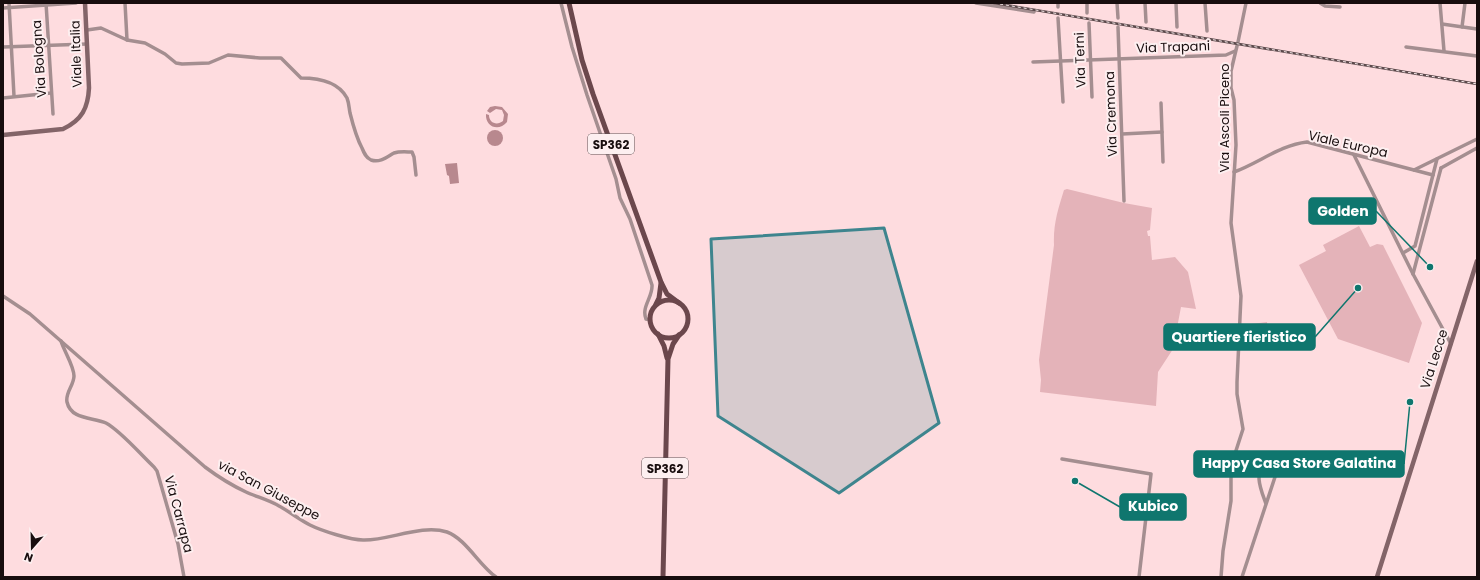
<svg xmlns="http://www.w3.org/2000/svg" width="1480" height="580" font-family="Poppins,sans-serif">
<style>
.green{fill:#e4b3b9}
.water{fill:#b8888e}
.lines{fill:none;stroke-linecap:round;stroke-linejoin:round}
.street{stroke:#a48e90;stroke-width:3.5}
.secondary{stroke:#836468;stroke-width:4.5}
.primary{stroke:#6b474c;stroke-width:5}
.rail-casing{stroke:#5b494b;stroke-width:2.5}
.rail{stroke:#fdeff0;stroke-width:1;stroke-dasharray:3;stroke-linecap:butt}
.marked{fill:#3e858e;fill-opacity:0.2;stroke:#3e858e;stroke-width:3;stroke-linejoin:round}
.labels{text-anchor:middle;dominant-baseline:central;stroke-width:4;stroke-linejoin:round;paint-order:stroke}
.shield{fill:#fdeff0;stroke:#5d5152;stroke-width:1}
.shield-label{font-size:12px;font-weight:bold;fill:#180d0e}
.street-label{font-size:13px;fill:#180d0e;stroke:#fdeff0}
.leader{fill:none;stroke:#0f766e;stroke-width:1.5}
.callout-dot{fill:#0f766e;stroke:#fdeff0;stroke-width:1.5}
.callout{fill:#0f766e;stroke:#0f766e;stroke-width:1.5}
.callout-label{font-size:14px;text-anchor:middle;font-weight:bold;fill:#fff}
</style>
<rect width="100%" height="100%" fill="#fedcdf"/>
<g class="green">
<path d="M1067 189 1124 203 1152 208 1150 230 1147 231 1148 236H1150L1152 260 1175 257 1188 272 1196 309 1181 307 1173 349 1158 372 1156 406 1040 392 1041 380 1039 360 1054 245C1053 225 1058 209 1064 190Z"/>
<path d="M1359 226 1370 247 1377 244 1383 245 1422 323 1409 363 1338 339 1299 265 1326 251 1323 245Z"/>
<path d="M1267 322 1270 346 1247 349 1244 325Z"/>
</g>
<g class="water">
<path d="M495 106 502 107 508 114 507 122C499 132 485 127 486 114L489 115C489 123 497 126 503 121L504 115 502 110 496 109 490 113 487 111 490 107Z"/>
<circle cx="495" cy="138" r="8"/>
<path d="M457 163 459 183 450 184 449 176 447 175 445 164Z"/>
</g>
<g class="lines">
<g class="street">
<path d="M9 3 14 96"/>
<path d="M46 3 53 114"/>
<path d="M125 3 127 40"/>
<path d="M561 3 572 47 587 95 616 179 620 198 630 219 652 285C653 297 641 307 646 319L650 320"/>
<path d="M976 3 1034 12"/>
<path d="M1058 3V7"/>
<path d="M1087 3V13"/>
<path d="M1117 3 1118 18"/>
<path d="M1145 3 1146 22"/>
<path d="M1176 3 1177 27"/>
<path d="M1205 3 1207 31"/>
<path d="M1320 3 1325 6 1340 7"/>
<path d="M1440 3 1444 51"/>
<path d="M3 8 76 3"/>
<path d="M1058 18 1063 102"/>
<path d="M1089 23 1092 97"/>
<path d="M1442 24 1477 29"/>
<path d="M1118 27 1124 201"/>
<path d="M1462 27 1465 3"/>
<path d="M87 30 101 28 127 40 145 43 165 54 176 63 182 64 209 63 228 55 260 58H281L301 78C318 78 338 81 347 98 349 103 349 108 350 113 353 125 356 137 362 148 364 153 366 158 371 160 380 163 387 157 394 153 400 151 407 152 412 152L414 157 416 175"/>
<path d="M1238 42 1246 3"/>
<path d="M3 47 87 44"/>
<path d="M1406 47 1477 56"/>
<path d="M1033 62 1226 55 1235 51"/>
<path d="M3 98 51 93"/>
<path d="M1161 103 1163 162"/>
<path d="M1122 134 1162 132"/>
<path d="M1354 155 1413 274 1451 344"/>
<path d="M1441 168 1477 148"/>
<path d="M1414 170 1477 139"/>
<path d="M1234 172C1259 163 1280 145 1307 142L1433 175"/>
<path d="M1403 253 1415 246 1437 159"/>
<path d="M1413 274 1441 168"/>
<path d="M3 296 30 314 205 467C217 476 231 485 246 492 257 497 269 500 279 506 290 512 300 520 310 525 322 531 351 540 363 540 388 541 421 524 447 532 466 539 479 565 496 577"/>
<path d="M61 341C64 351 74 366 74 376 74 385 65 393 67 402 71 420 93 417 106 423 122 432 140 454 154 467L157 471 178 544 184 577"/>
<path d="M1062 459 1151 474 1139 577"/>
<path d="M1221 577 1223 551 1231 501V466L1243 429 1237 394V382L1241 296 1231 223 1236 145 1234 100 1231 88V71L1237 46"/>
<path d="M1242 577 1276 474 1273 467 1267 465C1252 471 1262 492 1266 504"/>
</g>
<g class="secondary">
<path d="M3 135 63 129C82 120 88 108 89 88L85 3"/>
<path d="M1377 577 1477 261"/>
</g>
<g class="primary">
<path d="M569 3 582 60 593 94 661 282 667 294 679 303"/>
<circle cx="669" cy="319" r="19"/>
<path d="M656 304 659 298 661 283"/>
<path d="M658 334 664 346 667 358"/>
<path d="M663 577 668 359 673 344 679 335"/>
</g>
<g class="rail-casing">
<path id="rail" d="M994 3 1477 84"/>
</g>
<use href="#rail" class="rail"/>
</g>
<path class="marked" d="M884 228 939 423 839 493 718 416 711 239Z"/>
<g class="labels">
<g class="shield">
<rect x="588" y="134" width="46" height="20" rx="3"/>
<rect x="642" y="458" width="46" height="20" rx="3"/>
</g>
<g class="shield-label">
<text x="611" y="144">SP362</text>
<text x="665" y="468">SP362</text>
</g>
<g class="street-label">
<text transform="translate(1173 47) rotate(-2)">Via Trapani</text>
<text transform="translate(76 54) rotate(-92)">Viale Italia</text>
<text transform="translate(39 59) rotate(-94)">Via Bologna</text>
<text transform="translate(1080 60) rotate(-92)">Via Terni</text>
<text transform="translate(1111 114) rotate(-92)">Via Cremona</text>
<text transform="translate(1224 118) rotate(-90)">Via Ascoli Piceno</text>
<text transform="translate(1348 144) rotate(13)">Viale Europa</text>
<text transform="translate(1434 359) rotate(-72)">Via Lecce</text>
<text transform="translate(269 490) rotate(28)">via San Giuseppe</text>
<text transform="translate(179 514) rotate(75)">Via Carrapa</text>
</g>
</g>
<path class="leader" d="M1430 267L1376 211M1358 288L1315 337M1410 402L1404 464M1075 481L1120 507"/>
<g class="callout-dot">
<circle cx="1430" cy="267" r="4"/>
<circle cx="1358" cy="288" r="4"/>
<circle cx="1410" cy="402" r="4"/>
<circle cx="1075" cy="481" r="4"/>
</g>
<g class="callout">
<rect x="1309" y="198" width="67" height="26" rx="4"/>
<rect x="1164" y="324" width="151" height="26" rx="4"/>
<rect x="1194" y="451" width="210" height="26" rx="4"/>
<rect x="1120" y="494" width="66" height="26" rx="4"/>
</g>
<g class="callout-label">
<text x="1343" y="216">Golden</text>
<text x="1239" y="342">Quartiere fieristico</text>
<text x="1299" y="468">Happy Casa Store Galatina</text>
<text x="1153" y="511">Kubico</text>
</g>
<rect width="1480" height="580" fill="none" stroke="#180d0e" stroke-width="8"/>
<g transform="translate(32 548) rotate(200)" stroke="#fdeff0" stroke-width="3" paint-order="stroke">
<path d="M0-3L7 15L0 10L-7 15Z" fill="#180d0e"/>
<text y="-6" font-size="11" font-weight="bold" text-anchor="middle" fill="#180d0e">N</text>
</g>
</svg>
